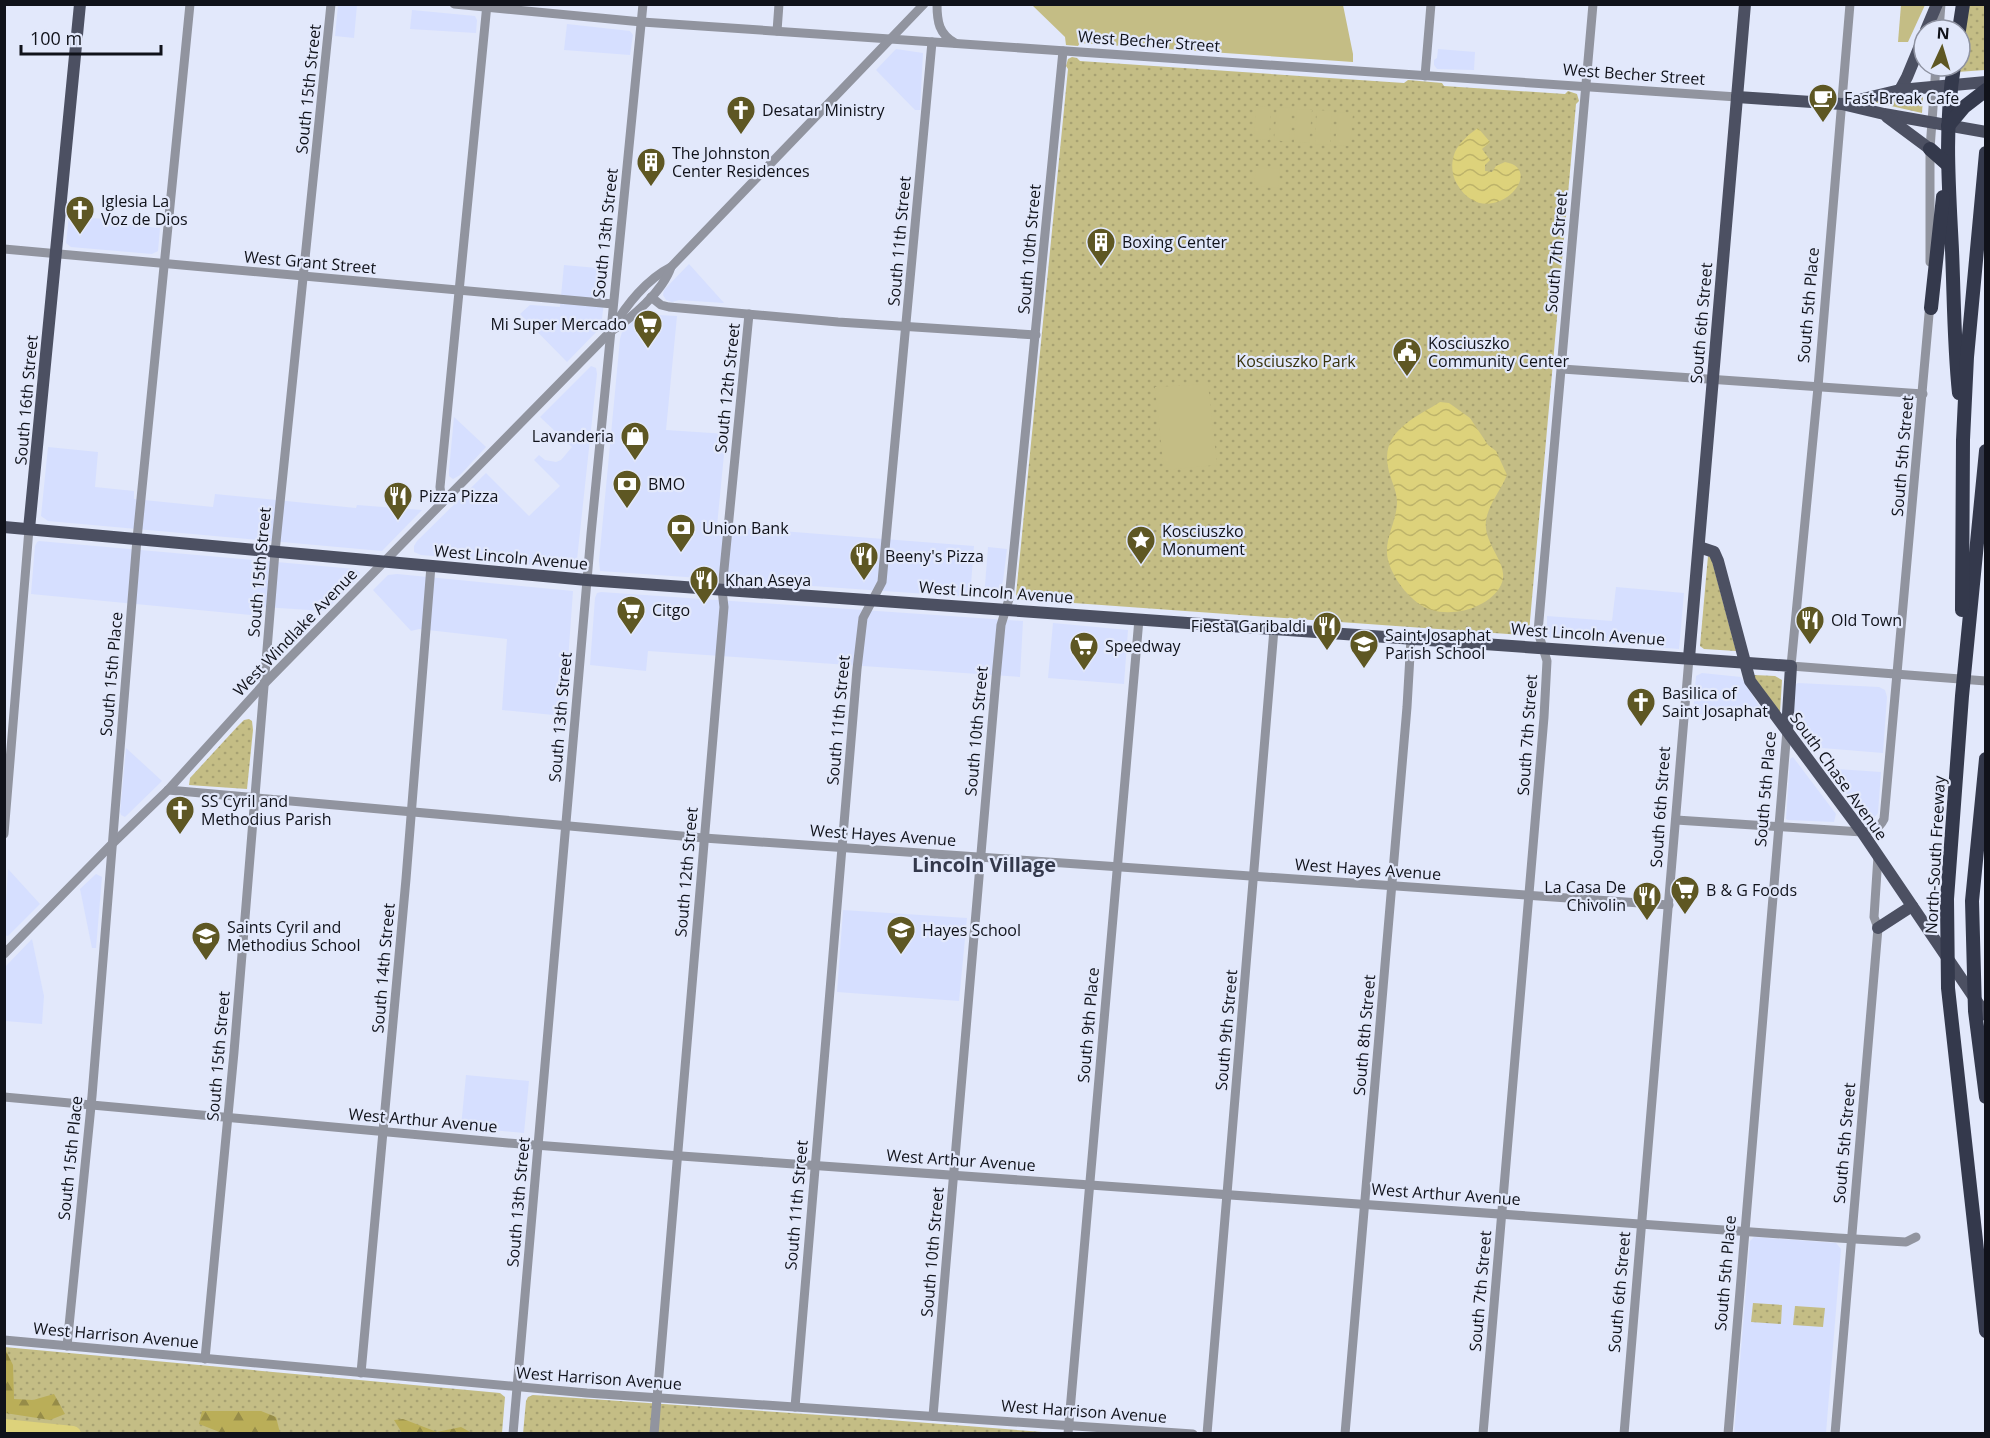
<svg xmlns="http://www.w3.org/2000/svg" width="1990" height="1438" font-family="'Open Sans',sans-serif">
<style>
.built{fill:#d6dfff}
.grass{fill:url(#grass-dots)}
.forest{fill:url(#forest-firs)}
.garden{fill:#c4bd85}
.water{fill:url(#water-waves)}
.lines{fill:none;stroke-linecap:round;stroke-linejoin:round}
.river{stroke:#ddd27b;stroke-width:16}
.minor{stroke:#91949f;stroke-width:9}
.major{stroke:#4c5062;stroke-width:12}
.highway{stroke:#34394c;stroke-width:14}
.labels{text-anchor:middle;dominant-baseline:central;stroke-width:4.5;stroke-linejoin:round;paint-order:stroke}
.street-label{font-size:16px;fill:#10121a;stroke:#e2e8fb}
.poi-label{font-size:16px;fill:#10121a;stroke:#e2e8fb;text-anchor:start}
.park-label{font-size:16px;fill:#38330d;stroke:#e2e8fb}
.quarter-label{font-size:20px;font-weight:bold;fill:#33384b;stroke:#e2e8fb}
</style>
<defs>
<pattern id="grass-dots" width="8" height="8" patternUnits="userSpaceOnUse" patternTransform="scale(1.5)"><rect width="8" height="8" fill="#c4bd85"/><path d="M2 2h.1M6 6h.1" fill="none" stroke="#a7a172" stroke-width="1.8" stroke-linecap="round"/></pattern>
<pattern id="forest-firs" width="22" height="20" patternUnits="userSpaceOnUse" patternTransform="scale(1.5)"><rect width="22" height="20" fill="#baae58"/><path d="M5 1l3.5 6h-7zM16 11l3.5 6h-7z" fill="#968c48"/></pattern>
<pattern id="water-waves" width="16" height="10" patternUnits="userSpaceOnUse" patternTransform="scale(1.5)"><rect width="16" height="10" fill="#ddd27b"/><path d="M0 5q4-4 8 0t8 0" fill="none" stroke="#bdb36a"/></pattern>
</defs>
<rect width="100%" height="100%" fill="#e2e8fb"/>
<g class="built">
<path d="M338 5H357L354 38 335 36Z"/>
<path d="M412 10 475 16 477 20 476 33 410 29Z"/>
<path d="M567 24 630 31 633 35 630 55 564 50Z"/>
<path d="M896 49 923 53 920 110H915L876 70Z"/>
<path d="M1438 49 1475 52 1474 70 1437 69 1434 65V60L1437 58Z"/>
<path d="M69 216 127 221V225L160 228 158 251 152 254 71 247 66 243Z"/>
<path d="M689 264 724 303 679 300 672 302 666 300 663 295 664 290Z"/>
<path d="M564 265 608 269 601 327 567 362 520 314 530 305 560 307Z"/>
<path d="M640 314 677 316 666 430 726 434 717 526 974 546 970 597 600 571 599 561 620 339 622 332Z"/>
<path d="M591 366 596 368 597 374 576 569 421 555 414 552V546L417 541 486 473 529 516 560 486 534 460 539 455 545 460 556 462 561 460 572 447 540 417Z"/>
<path d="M454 417 486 447 460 475 453 479 449 476V470Z"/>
<path d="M48 447 98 452 95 487 134 491V499L213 507 215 494 356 508 357 505 422 510 382 551 48 521 41 516Z"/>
<path d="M39 541 355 569 360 573 359 577 325 611 263 607 262 616 31 594 35 546 37 542Z"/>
<path d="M988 547 1007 549 1003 581 999 595 995 599 984 598Z"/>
<path d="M397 574 573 591 564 716 502 710 507 639 419 629 411 631 373 590 388 575Z"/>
<path d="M1616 587 1684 593 1679 649 1547 638V616L1612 621Z"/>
<path d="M601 592 1023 621 1020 677 648 651 646 671 590 665 595 598 597 593Z"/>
<path d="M1053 623 1128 630 1124 684 1048 678Z"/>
<path d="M1702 673 1741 677 1766 717 1763 718 1693 714 1696 676Z"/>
<path d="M1798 683 1879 687 1885 690 1887 697 1883 753 1822 748 1816 750 1794 718 1795 685Z"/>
<path d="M126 748 162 781 125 817 121 815 120 812Z"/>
<path d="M1793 757 1836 814 1834 822 1788 820 1786 819 1790 759Z"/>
<path d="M1837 769 1881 772 1878 813 1874 818 1871 819 1864 817 1831 772Z"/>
<path d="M8 869 40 904 8 936 4 935Z"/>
<path d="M96 874 102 877 96 948H92L80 889Z"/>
<path d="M843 910 967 918 959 1001 837 992Z"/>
<path d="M32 939 44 996 42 1024 5 1021V967Z"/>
<path d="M466 1075 529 1081 524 1133 461 1127Z"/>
<path d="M1754 1237 1836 1243 1841 1249 1826 1433 1734 1434 1750 1241Z"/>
</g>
<g class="grass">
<path d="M1968 5H1985V70L1957 72 1960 66Z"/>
<path d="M1072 57 1077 58 1080 61 1404 83 1408 80 1442 83 1444 86 1565 94 1568 91 1577 94 1579 101 1576 104 1529 632 1522 635 1018 599 1016 595 1068 69 1066 66 1068 59Z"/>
<path d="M1923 96 1922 113 1869 101Z"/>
<path d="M1708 556 1711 557 1736 651 1704 649 1700 646Z"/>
<path d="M1754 675 1775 676 1782 680 1780 712 1753 676Z"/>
<path d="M249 719 252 721 253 730 247 789 189 785 190 778 237 727 244 720Z"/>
<path d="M1753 1303 1782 1305 1781 1324 1751 1322Z"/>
<path d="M1795 1306 1825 1308 1823 1327 1793 1325Z"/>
<path d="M4 1347 500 1393 505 1397 502 1433H5Z"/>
<path d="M533 1395 864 1418 1056 1433 523 1434 526 1401 528 1397Z"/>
</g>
<g class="forest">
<path d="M6 1351 13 1365 14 1399 33 1400 54 1394 65 1414 50 1420 5 1413 4 1352Z"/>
<path d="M202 1411H261L276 1417 280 1433H222L199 1424Z"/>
<path d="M403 1419 437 1432 461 1427 472 1433H402L394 1420Z"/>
</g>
<g class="garden">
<path d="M1032 5H1343L1353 54V62L1080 43 1078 46 1066 45 1065 37Z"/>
<path d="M1901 5H1925L1908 42H1898Z"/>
<path d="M1256 106 1271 107 1269 140 1254 139Z"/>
<path d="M1277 107 1292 108 1289 142 1274 140Z"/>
<path d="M1297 109 1312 110 1309 143 1294 142Z"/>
<path d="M1317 110 1332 111 1330 145 1315 144Z"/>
<path d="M1338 112 1353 113 1350 146 1335 145Z"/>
<path d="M1256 166 1280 169 1278 188 1254 186Z"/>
<path d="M1208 384 1217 465 1164 470 1155 387Z"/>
</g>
<g class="water">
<path d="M1478 128 1490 142 1482 149 1490 160 1485 165V171L1492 172 1496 166 1505 162C1550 170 1487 236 1457 184 1451 174 1451 162 1455 152 1459 143 1469 134 1478 128Z"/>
<path d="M1440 402 1449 403 1470 418 1488 445 1496 451 1507 475C1501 490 1488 505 1486 521 1483 546 1511 564 1501 585 1490 607 1455 617 1432 610 1413 605 1393 580 1388 560 1383 540 1397 522 1397 502 1397 490 1390 479 1388 467 1381 431 1415 418 1440 402Z"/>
</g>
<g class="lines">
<path class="river" d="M4 1427 73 1434"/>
<g class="minor">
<path d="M454 4 642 22 1737 97"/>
<path d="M937 4C937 22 939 34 955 43"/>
<path d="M1850 4 1818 387 1791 666 1986 681"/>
<path d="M1939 30 1941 4"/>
<path d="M777 31 779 4"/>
<path d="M1425 76 1431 4"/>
<path d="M4 249 613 304"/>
<path d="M1930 262V149L1936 66"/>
<path d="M651 297 661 305 669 307 838 322 1036 335"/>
<path d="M613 328C626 305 647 279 671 267L924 4"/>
<path d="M1562 369 1923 394"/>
<path d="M442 503 440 487 487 4"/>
<path d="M168 790 704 838 1669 905"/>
<path d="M1676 820 1862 832C1873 831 1879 829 1884 819L1930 303"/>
<path d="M4 834 29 529"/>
<path d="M4 954 111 845 168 790 264 684 610 332C632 318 663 291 671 267"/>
<path d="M4 1097 508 1143 667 1155 1838 1238 1906 1242 1916 1237"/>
<path d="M4 1340 587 1393 1193 1434"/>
<path d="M67 1346 92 1096 137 539 190 4"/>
<path d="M205 1359 234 1052 275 552 331 4"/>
<path d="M361 1373 406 879 431 566"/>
<path d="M795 1407 857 669 863 618 882 582 932 42"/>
<path d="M933 1416 996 678 1001 625 1009 599 1063 51"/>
<path d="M513 1434 591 534 643 4"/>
<path d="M654 1434 724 607 722 590 749 314"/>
<path d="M1068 1434 1139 619"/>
<path d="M1207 1434 1274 629"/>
<path d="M1345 1434 1407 707 1411 638"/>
<path d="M1483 1434 1544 717 1547 661 1538 632 1593 4"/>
<path d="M1624 1434 1689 658"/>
<path d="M1728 1434 1787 730"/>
<path d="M1835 1434 1878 928 1874 917 1878 856"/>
</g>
<g class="major">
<path d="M1926 30 1937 4"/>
<path d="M1900 90 1907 77 1924 36"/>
<path d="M1737 97 1842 104 1884 114 1986 132"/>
<path d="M1846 103 1900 90 1986 82"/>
<path d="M1887 117 1930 149"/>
<path d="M4 527 587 580 1791 666 1787 730"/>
<path d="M29 529 80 4"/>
<path d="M1699 547 1714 552 1718 561 1750 681 1862 832 1986 1015"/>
<path d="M1689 658 1745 4"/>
<path d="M1878 928 1912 906"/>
</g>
<g class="highway">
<path d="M1959 30 1963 4"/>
<path d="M1954 66C1944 127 1949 189 1952 250 1954 298 1954 345 1959 393"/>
<path d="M1948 126 1964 107 1986 90"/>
<path d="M1930 149 1948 165"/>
<path d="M1931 308 1943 197"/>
<path d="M1986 451 1962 696 1947 899 1948 988 1986 1331"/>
<path d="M1962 610 1963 440 1967 357 1986 153"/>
<path d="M1986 759 1972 901 1975 1011 1986 1097"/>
</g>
</g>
<defs>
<g id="cafe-pin" transform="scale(1.5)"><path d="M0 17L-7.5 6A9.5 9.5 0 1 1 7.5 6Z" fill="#5e5723" stroke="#e2e8fb"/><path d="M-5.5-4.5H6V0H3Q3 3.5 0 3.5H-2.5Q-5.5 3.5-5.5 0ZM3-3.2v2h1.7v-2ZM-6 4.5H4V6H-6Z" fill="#fff"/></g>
<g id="church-pin" transform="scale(1.5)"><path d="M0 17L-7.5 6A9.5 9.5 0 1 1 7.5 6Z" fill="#5e5723" stroke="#e2e8fb"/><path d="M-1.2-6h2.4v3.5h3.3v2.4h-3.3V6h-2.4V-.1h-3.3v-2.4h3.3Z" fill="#fff"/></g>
<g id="building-pin" transform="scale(1.5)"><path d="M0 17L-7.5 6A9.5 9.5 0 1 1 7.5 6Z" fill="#5e5723" stroke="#e2e8fb"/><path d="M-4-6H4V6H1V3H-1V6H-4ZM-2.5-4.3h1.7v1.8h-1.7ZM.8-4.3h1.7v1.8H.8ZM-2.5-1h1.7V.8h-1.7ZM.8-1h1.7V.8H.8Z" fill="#fff"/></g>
<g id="supermarket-pin" transform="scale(1.5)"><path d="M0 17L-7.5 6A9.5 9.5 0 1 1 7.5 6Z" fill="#5e5723" stroke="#e2e8fb"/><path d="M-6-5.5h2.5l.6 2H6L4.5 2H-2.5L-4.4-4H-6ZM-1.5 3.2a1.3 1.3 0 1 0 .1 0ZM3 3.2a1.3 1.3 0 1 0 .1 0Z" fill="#fff"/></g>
<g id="civic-pin" transform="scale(1.5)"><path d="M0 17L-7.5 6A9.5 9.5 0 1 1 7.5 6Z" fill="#5e5723" stroke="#e2e8fb"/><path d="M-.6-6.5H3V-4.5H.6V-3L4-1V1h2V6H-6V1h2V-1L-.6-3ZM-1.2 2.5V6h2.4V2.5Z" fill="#fff"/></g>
<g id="shop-pin" transform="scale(1.5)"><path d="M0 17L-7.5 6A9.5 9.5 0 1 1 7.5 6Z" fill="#5e5723" stroke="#e2e8fb"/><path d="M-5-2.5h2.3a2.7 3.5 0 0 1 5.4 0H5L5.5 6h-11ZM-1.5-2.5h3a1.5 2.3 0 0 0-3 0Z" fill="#fff"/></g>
<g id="bank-pin" transform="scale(1.5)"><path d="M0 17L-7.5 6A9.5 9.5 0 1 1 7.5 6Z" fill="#5e5723" stroke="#e2e8fb"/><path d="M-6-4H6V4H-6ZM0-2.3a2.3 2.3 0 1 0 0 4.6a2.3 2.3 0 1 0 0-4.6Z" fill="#fff"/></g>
<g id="restaurant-pin" transform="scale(1.5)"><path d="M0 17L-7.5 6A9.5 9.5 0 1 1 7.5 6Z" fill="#5e5723" stroke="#e2e8fb"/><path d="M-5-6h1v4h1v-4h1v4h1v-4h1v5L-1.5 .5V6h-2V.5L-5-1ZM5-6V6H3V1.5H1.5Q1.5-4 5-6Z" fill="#fff"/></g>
<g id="sight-pin" transform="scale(1.5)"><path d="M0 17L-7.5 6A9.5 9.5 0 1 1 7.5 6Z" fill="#5e5723" stroke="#e2e8fb"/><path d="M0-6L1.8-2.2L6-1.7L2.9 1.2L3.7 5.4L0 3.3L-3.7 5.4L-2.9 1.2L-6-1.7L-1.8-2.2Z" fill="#fff"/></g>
<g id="school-pin" transform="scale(1.5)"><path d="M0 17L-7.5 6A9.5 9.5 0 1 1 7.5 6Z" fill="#5e5723" stroke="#e2e8fb"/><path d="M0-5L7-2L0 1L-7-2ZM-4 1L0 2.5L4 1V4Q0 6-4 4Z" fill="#fff"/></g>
</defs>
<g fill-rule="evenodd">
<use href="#cafe-pin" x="1823" y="98"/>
<use href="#church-pin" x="741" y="110"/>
<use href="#building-pin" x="651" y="162"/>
<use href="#church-pin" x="80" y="210"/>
<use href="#building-pin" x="1101" y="242"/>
<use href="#supermarket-pin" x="648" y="324"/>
<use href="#civic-pin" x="1407" y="352"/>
<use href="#shop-pin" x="635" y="436"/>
<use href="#bank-pin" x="627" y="484"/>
<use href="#restaurant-pin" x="398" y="496"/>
<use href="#bank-pin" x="681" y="528"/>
<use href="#sight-pin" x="1141" y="540"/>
<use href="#restaurant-pin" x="864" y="556"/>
<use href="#restaurant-pin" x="704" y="580"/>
<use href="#supermarket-pin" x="631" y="610"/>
<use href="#restaurant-pin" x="1810" y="620"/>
<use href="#restaurant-pin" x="1327" y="626"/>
<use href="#school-pin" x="1364" y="644"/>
<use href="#supermarket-pin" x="1084" y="646"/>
<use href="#church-pin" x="1641" y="702"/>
<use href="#church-pin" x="180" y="810"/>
<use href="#supermarket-pin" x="1685" y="890"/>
<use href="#restaurant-pin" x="1647" y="896"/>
<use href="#school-pin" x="901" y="930"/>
<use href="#school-pin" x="206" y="936"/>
</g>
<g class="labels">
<g class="street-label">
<text transform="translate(1149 41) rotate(4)">West Becher Street</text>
<text transform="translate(1634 74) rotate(4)">West Becher Street</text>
<text transform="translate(308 89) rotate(-84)">South 15th Street</text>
<text transform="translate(605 233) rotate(-84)">South 13th Street</text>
<text transform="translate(899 241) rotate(-85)">South 11th Street</text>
<text transform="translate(1029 249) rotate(-85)">South 10th Street</text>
<text transform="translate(1556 252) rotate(-85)">South 7th Street</text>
<text transform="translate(310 262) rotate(5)">West Grant Street</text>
<text transform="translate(1808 305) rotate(-85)">South 5th Place</text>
<text transform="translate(1701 323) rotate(-85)">South 6th Street</text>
<text transform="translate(727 388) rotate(-84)">South 12th Street</text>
<text transform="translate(26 400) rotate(-85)">South 16th Street</text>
<text transform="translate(1902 456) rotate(-85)">South 5th Street</text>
<text transform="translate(511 557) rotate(5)">West Lincoln Avenue</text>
<text transform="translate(259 572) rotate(-85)">South 15th Street</text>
<text transform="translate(996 592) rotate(4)">West Lincoln Avenue</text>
<text transform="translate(295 632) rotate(-46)">West Windlake Avenue</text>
<text transform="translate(1588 634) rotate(4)">West Lincoln Avenue</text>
<text transform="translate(111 674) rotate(-85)">South 15th Place</text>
<text transform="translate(560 717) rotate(-85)">South 13th Street</text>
<text transform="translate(838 720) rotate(-85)">South 11th Street</text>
<text transform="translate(976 731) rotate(-85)">South 10th Street</text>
<text transform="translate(1527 735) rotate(-86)">South 7th Street</text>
<text transform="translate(1839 776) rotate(54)">South Chase Avenue</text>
<text transform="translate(1765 789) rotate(-85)">South 5th Place</text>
<text transform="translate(1660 807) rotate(-86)">South 6th Street</text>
<text transform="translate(883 835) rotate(4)">West Hayes Avenue</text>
<text transform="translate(1935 855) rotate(-87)">North-South Freeway</text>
<text transform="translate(1368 869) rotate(4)">West Hayes Avenue</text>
<text transform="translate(686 872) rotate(-85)">South 12th Street</text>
<text transform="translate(383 968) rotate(-85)">South 14th Street</text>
<text transform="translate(1088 1025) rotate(-85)">South 9th Place</text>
<text transform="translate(1226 1030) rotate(-85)">South 9th Street</text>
<text transform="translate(1364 1035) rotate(-85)">South 8th Street</text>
<text transform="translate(218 1056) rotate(-85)">South 15th Street</text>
<text transform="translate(423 1120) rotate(5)">West Arthur Avenue</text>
<text transform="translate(1844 1143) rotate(-85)">South 5th Street</text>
<text transform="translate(70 1158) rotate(-84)">South 15th Place</text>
<text transform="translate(961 1160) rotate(4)">West Arthur Avenue</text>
<text transform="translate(1446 1194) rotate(4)">West Arthur Avenue</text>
<text transform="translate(518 1202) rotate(-85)">South 13th Street</text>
<text transform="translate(796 1205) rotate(-85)">South 11th Street</text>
<text transform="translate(932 1252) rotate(-85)">South 10th Street</text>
<text transform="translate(1725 1273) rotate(-85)">South 5th Place</text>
<text transform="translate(1480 1291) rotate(-85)">South 7th Street</text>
<text transform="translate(1619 1292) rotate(-85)">South 6th Street</text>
<text transform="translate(116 1335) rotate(5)">West Harrison Avenue</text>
<text transform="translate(599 1378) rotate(4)">West Harrison Avenue</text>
<text transform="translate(1084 1411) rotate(4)">West Harrison Avenue</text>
</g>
<g class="poi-label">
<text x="1844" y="98">Fast Break Cafe</text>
<text x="762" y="110">Desatar Ministry</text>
<text x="672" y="153">The Johnston<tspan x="672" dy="18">Center Residences</tspan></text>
<text x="101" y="201">Iglesia La<tspan x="101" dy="18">Voz de Dios</tspan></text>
<text x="1122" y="242">Boxing Center</text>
<text x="627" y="324" text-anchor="end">Mi Super Mercado</text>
<text x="1428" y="343">Kosciuszko<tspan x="1428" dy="18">Community Center</tspan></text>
<text x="614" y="436" text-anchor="end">Lavanderia</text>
<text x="648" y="484">BMO</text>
<text x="419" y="496">Pizza Pizza</text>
<text x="702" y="528">Union Bank</text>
<text x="1162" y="531">Kosciuszko<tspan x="1162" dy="18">Monument</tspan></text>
<text x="885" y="556">Beeny's Pizza</text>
<text x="725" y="580">Khan Aseya</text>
<text x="652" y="610">Citgo</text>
<text x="1831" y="620">Old Town</text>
<text x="1306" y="626" text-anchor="end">Fiesta Garibaldi</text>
<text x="1385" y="635">Saint Josaphat<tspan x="1385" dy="18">Parish School</tspan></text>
<text x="1105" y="646">Speedway</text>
<text x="1662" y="693">Basilica of<tspan x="1662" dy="18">Saint Josaphat</tspan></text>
<text x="201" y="801">SS Cyril and<tspan x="201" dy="18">Methodius Parish</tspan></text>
<text x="1626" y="887" text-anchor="end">La Casa De<tspan x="1626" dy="18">Chivolin</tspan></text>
<text x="1706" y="890">B &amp; G Foods</text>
<text x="227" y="927">Saints Cyril and<tspan x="227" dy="18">Methodius School</tspan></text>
<text x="922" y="930">Hayes School</text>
</g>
<g class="park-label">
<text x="1296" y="361">Kosciuszko Park</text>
</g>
<g class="quarter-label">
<text x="984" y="864">Lincoln Village</text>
</g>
</g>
<rect width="1990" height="1438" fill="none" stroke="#10121a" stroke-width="12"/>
<g transform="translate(1942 48) rotate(4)"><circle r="28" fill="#e2e8fb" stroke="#8e92a1" stroke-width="1.5"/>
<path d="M0-4.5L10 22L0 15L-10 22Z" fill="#5e5723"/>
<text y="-9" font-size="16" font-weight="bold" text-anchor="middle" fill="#10121a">N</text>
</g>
<path d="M21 45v9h140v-9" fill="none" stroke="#10121a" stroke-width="3"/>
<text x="30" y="45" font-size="18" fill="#10121a" stroke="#e2e8fb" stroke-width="4.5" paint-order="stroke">100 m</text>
</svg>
